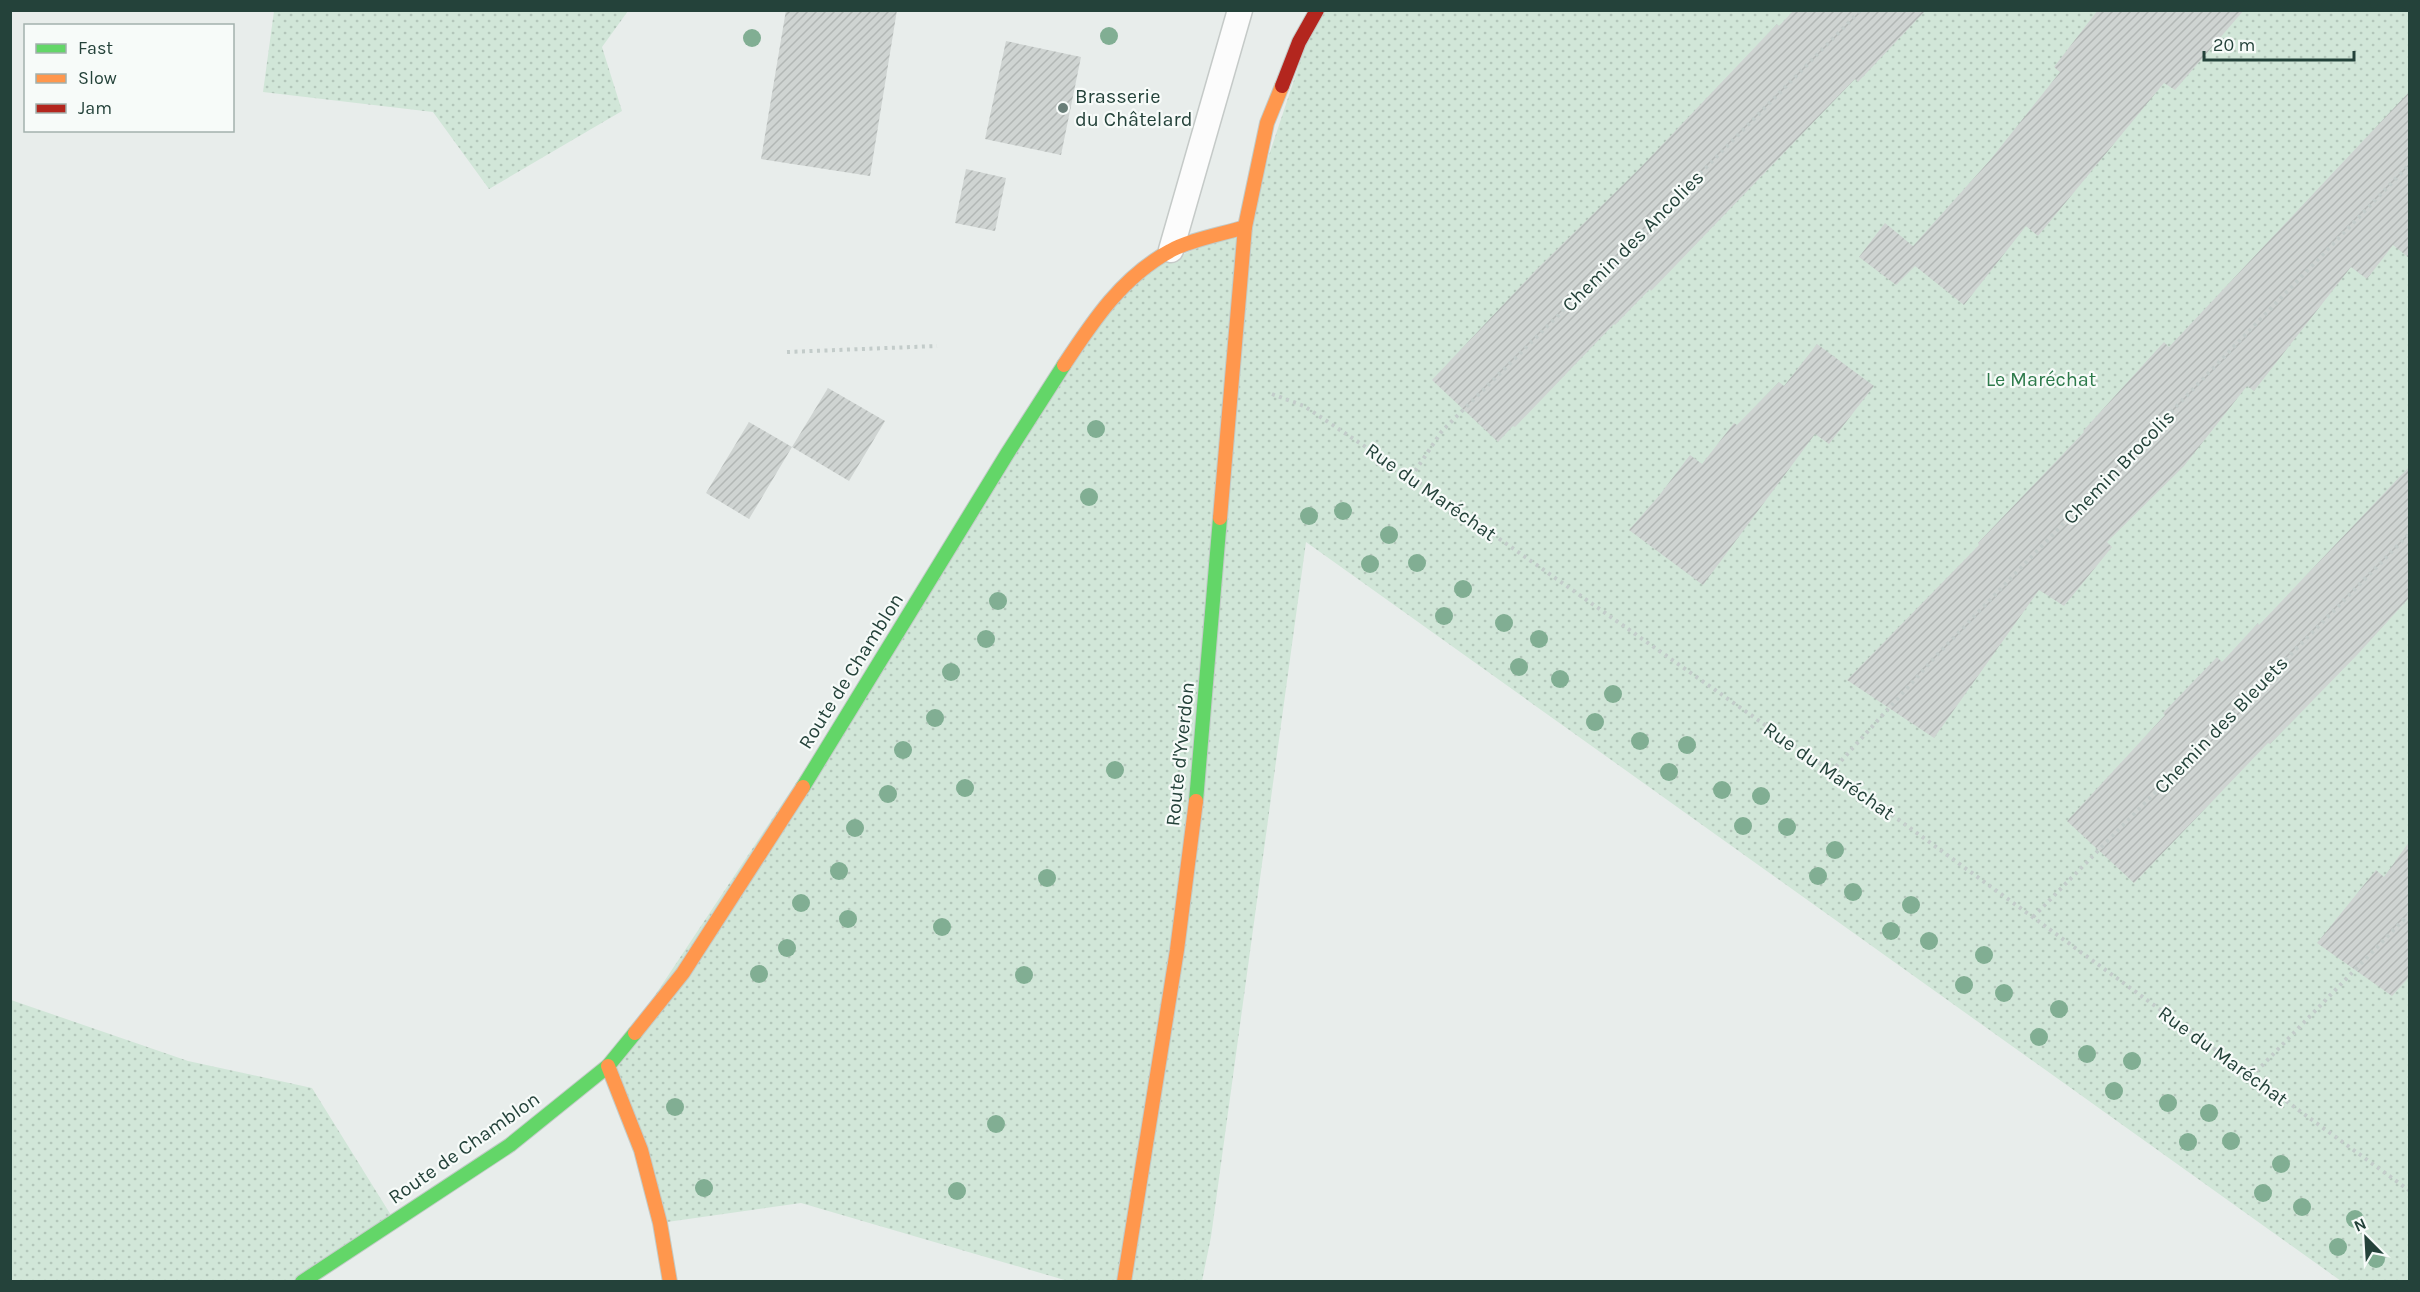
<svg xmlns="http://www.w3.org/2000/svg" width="2420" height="1292" font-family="Karla,sans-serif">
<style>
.grass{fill:url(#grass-dots)}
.building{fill:url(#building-hatch)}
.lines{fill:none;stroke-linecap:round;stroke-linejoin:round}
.lane-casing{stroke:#c5cac8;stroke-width:27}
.fast-casing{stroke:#c3cbc8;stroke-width:16}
.slow-casing{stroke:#c3cbc8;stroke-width:16}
.jam-casing{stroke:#c3cbc8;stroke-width:16}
.path{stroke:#c3ccca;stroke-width:4;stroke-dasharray:3 4.5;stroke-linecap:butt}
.lane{stroke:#fcfcfc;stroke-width:24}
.fast{stroke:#63d668;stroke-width:14}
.slow{stroke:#ff974d;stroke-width:14}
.jam{stroke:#b3261e;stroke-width:14}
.tree{fill:#81ae93}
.poi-dot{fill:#697e78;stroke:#f7fbf9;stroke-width:2}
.labels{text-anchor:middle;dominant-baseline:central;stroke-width:4.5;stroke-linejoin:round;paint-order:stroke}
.poi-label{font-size:20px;fill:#24423a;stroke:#f7fbf9;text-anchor:start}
.street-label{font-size:20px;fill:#24423a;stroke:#f7fbf9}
.park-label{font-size:20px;fill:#2d7a4b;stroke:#f7fbf9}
</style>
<defs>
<pattern id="grass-dots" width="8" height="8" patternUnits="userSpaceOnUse" patternTransform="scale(1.5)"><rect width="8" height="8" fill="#d1e6d8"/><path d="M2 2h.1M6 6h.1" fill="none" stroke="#b3c6ba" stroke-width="1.8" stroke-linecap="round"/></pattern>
<pattern id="building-hatch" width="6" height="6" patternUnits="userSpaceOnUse" patternTransform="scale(1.5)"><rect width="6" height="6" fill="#cfd4d2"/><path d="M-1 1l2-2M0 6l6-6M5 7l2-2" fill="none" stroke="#b2b7b5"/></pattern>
</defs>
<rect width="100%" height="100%" fill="#e8edeb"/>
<g class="grass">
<path d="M274 11H628L602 47 622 111 489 189 433 112 263 92Z"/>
<path d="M1317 11H2409V1281H2341L1306 542 1211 1237 1202 1281H1068L801 1203 660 1223 608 1066 1132 277 1245 227Z"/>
<path d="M11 1000 188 1061 312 1088 394 1220 302 1281 11 1282Z"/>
</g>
<g class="building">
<path d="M786 10H897L870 176 761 159Z"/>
<path d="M1794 10H1926L1858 82 1855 79 1651 291 1650 289 1615 325 1614 324 1515 427 1513 426 1498 442 1432 380 1536 270 1640 168 1777 24 1779 26Z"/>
<path d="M2098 10H2244L2175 90 2164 83 2038 236 2026 226 1964 305 1915 266 1896 285 1859 257 1885 223 1913 246 1991 159 2060 72 2054 67Z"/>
<path d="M1006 41 1081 57 1061 155 985 139Z"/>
<path d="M2409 92V258L2393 245 2367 279 2351 267 2254 391 2247 386 2184 466 2107 542 2112 547 2064 606 2039 590 1934 738 1847 680 1979 545 1978 543 2084 432 2083 431 2164 342 2169 347Z"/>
<path d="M966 169 1006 178 995 231 955 223Z"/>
<path d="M1817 344 1874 386 1829 444 1815 434 1703 585 1629 530 1658 497 1690 455 1702 464 1734 423 1737 425 1779 382 1784 386Z"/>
<path d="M828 388 885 421 849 481 792 447Z"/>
<path d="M749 422 792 447 749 519 706 493Z"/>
<path d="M2409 467V598L2357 655 2270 744 2268 743 2134 883 2067 821 2165 715 2163 713 2217 657 2222 662 2258 623 2259 625Z"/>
<path d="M2409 842V977L2392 996 2317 943 2376 870 2384 877Z"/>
</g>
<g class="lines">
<g class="lane-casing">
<path id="lane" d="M1171 250 1240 10"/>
</g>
<g class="fast-casing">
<g id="fast">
<path d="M803 787 1007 454 1064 365"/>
<path d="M1196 801 1220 518"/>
<path d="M302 1282 510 1145 608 1066 635 1033"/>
</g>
</g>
<g class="slow-casing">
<g id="slow">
<path d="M1064 365C1093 321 1122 277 1170 251 1189 240 1223 234 1245 227"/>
<path d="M1220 518 1245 227 1267 123 1282 86"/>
<path d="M635 1033 683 973 803 787"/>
<path d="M608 1066 641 1150 660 1223 670 1282"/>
<path d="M1124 1282 1177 950 1196 801"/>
</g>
</g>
<g class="jam-casing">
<path id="jam" d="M1282 86 1299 42 1317 10"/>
</g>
<g class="path">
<path d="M787 352 937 346"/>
<path d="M1272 394 1304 406 1411 477 1848 783 2410 1191"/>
<path d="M1411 477 1442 431 1679 195 1861 10"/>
<path d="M1831 772 1937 655 2410 164"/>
<path d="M2033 917 2410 533"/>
<path d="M2251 1077 2410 913"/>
</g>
<use href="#lane" class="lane"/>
<use href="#fast" class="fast"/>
<use href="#slow" class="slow"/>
<use href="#jam" class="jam"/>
</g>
<g class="tree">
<circle cx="1109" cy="36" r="9"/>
<circle cx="752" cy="38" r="9"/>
<circle cx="1096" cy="429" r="9"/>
<circle cx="1089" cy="497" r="9"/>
<circle cx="1343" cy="511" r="9"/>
<circle cx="1309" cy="516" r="9"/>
<circle cx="1389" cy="535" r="9"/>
<circle cx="1417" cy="563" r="9"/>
<circle cx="1370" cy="564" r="9"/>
<circle cx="1463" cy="589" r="9"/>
<circle cx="998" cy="601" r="9"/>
<circle cx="1444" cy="616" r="9"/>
<circle cx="1504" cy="623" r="9"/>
<circle cx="986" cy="639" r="9"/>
<circle cx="1539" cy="639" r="9"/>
<circle cx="1519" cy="667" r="9"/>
<circle cx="951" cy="672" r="9"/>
<circle cx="1560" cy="679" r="9"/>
<circle cx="1613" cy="694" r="9"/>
<circle cx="935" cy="718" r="9"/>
<circle cx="1595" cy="722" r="9"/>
<circle cx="1640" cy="741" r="9"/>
<circle cx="1687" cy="745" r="9"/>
<circle cx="903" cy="750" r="9"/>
<circle cx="1115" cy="770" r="9"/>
<circle cx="1669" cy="772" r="9"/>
<circle cx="965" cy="788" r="9"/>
<circle cx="1722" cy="790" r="9"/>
<circle cx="888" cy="794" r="9"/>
<circle cx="1761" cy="796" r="9"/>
<circle cx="1743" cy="826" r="9"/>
<circle cx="1787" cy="827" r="9"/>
<circle cx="855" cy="828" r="9"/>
<circle cx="1835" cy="850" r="9"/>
<circle cx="839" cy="871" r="9"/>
<circle cx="1818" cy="876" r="9"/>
<circle cx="1047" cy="878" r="9"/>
<circle cx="1853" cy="892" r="9"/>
<circle cx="801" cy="903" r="9"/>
<circle cx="1911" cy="905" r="9"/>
<circle cx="848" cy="919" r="9"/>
<circle cx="942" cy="927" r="9"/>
<circle cx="1891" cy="931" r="9"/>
<circle cx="1929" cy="941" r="9"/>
<circle cx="787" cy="948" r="9"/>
<circle cx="1984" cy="955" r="9"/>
<circle cx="759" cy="974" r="9"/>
<circle cx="1024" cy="975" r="9"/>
<circle cx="1964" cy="985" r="9"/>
<circle cx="2004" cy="993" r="9"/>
<circle cx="2059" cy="1009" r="9"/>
<circle cx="2039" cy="1037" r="9"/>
<circle cx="2087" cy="1054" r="9"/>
<circle cx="2132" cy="1061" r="9"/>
<circle cx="2114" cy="1091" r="9"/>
<circle cx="2168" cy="1103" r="9"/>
<circle cx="675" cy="1107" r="9"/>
<circle cx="2209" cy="1113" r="9"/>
<circle cx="996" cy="1124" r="9"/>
<circle cx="2231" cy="1141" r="9"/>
<circle cx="2188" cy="1142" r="9"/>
<circle cx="2281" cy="1164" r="9"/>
<circle cx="704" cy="1188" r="9"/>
<circle cx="957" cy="1191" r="9"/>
<circle cx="2263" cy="1193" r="9"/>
<circle cx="2302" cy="1207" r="9"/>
<circle cx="2355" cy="1219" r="9"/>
<circle cx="2338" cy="1247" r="9"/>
<circle cx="2376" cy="1259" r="9"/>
</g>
<circle class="poi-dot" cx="1063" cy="108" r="6"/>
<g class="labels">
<g class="poi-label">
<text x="1075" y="96">Brasserie<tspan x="1075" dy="23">du Châtelard</tspan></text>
</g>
<g class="street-label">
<text transform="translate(1633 241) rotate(-45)">Chemin des Ancolies</text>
<text transform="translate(2119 467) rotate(-46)">Chemin Brocolis</text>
<text transform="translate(1431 492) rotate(35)">Rue du Maréchat</text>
<text transform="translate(851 671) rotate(-58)">Route de Chamblon</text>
<text transform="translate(2221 725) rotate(-46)">Chemin des Bleuets</text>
<text transform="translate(1180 754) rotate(-84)">Route d'Yverdon</text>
<text transform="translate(1829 771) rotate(35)">Rue du Maréchat</text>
<text transform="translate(2223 1056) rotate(36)">Rue du Maréchat</text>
<text transform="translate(464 1148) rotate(-35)">Route de Chamblon</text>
</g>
<g class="park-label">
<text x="2041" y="379">Le Maréchat</text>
</g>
</g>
<rect width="2420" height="1292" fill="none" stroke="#24423a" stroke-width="24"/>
<rect x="24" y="24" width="210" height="108" fill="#f7fbf9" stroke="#a3b1ad" stroke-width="1.5"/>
<rect x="36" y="44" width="30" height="9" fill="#63d668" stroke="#a3b1ad" stroke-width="1.5"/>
<text x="78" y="54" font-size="18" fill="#24423a">Fast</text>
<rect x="36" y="74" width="30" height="9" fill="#ff974d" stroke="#a3b1ad" stroke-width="1.5"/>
<text x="78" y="84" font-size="18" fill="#24423a">Slow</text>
<rect x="36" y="104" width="30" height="9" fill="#b3261e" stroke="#a3b1ad" stroke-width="1.5"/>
<text x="78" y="114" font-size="18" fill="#24423a">Jam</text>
<g transform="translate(2366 1238) rotate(336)" stroke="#f7fbf9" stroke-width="4.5" paint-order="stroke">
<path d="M0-4.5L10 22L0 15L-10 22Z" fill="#24423a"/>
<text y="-9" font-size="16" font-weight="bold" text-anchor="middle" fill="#24423a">N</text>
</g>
<path d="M2204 51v9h150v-9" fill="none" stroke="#24423a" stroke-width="3"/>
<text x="2213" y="51" font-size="18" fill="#24423a" stroke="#f7fbf9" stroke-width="4.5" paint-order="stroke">20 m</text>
</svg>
